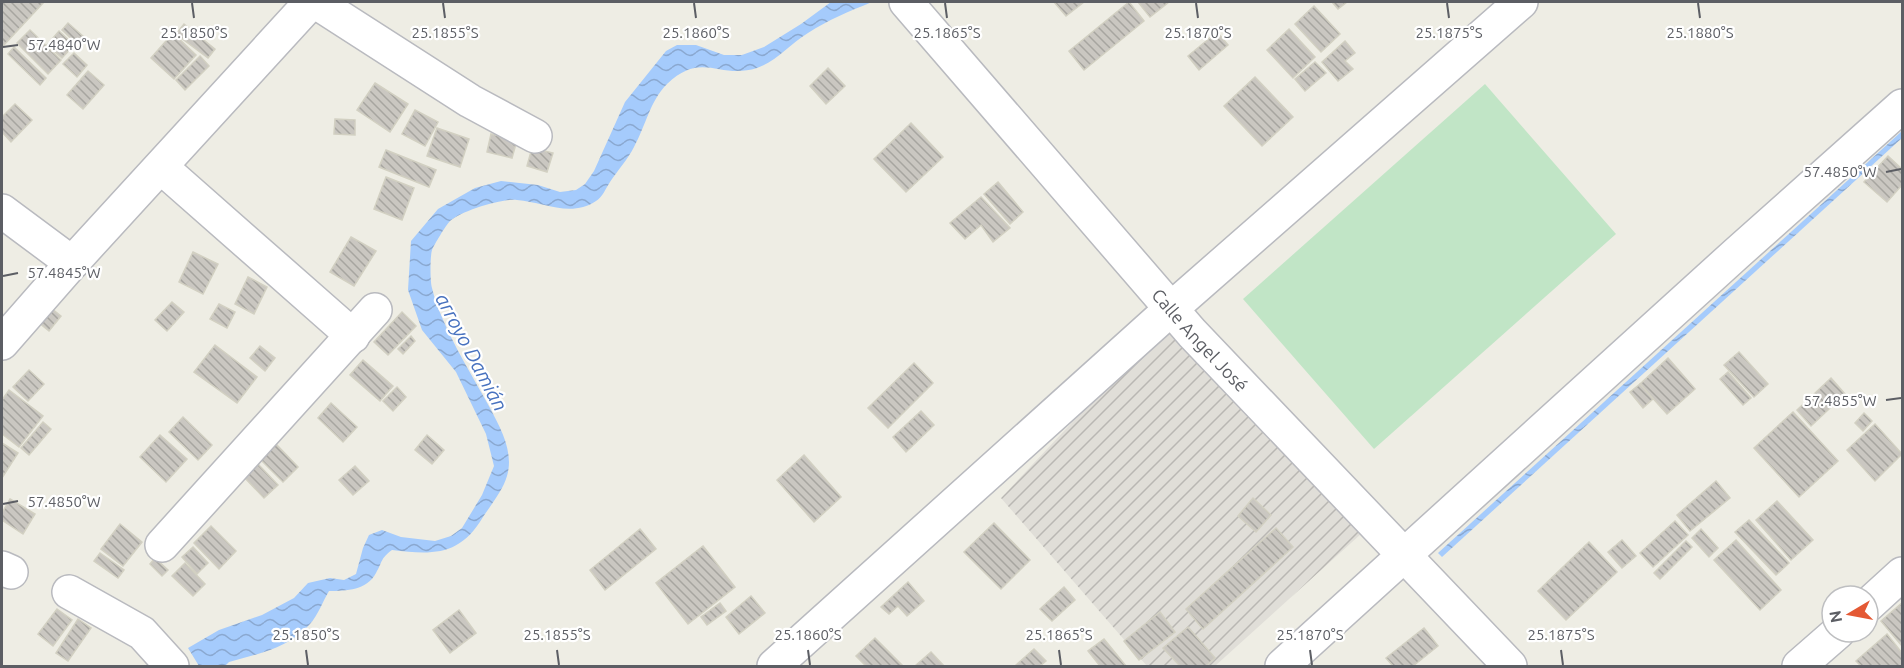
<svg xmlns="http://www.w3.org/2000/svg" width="1904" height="668" font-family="Ubuntu,sans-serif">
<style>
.industrial{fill:url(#industrial-furrows)}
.green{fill:#c1e5c6}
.water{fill:url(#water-waves)}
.building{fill:url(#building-back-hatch);stroke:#d2d0c2;stroke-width:1.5}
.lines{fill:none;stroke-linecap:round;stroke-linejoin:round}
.minor-casing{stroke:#b9babf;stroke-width:36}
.minor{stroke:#fff;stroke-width:33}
.ticks{fill:none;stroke:#5c5e64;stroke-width:2}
.labels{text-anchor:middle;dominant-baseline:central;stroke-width:4.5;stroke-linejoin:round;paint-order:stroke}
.street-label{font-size:18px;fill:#5c5e64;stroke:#fff}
.water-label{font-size:20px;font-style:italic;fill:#4872bf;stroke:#fff}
.ticks-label{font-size:15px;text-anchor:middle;fill:#5c5e64;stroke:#fff;stroke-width:4.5;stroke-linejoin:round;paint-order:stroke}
</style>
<defs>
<pattern id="industrial-furrows" width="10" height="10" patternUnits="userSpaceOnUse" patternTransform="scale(1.5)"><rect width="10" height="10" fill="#e0ded8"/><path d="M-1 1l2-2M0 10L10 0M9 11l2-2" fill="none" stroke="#b9b7b3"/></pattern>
<pattern id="water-waves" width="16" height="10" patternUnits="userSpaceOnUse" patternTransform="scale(1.5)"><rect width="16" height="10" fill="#a5cbfc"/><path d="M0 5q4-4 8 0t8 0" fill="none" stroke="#8aa8d0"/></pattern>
<pattern id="building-back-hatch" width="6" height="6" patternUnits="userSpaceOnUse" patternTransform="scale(1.5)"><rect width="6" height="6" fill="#cac7c1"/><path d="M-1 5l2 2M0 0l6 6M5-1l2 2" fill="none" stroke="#a7a5a0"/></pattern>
</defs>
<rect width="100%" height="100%" fill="#eeede4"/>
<path class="industrial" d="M1162 327 1372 524 1215 666H1147L1001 498Z"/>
<path class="green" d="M1485 84 1616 234 1374 449 1243 299Z"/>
<g class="water">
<path d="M831 2H872C850 11 828 20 808 33 790 44 777 61 757 68 719 80 702 50 667 84 650 101 646 125 634 147 628 159 618 170 610 182 606 188 602 198 596 201 571 218 543 202 517 200 502 198 461 211 450 221 446 225 434 245 432 250 430 257 430 281 432 288 441 326 471 373 490 408 501 429 514 452 507 476 503 490 491 505 483 517 460 556 433 555 392 550 380 559 383 561 376 573 367 590 347 591 329 591 323 601 318 615 310 624 289 648 258 654 229 662L225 666H199L188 648 219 630 262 615 294 598 308 583 330 578 344 580 356 574 363 548 369 535 382 530 401 537 435 541 451 536 462 528 482 495 494 466 486 434 456 372 422 330 408 290 411 241 438 209 475 188 501 181 538 185 560 192 576 190 585 184 594 171 625 102 666 51 677 45H696L724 55H742L764 47 801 24Z"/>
<path d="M1902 131V138L1442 557 1438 553Z"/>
</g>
<g class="building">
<path d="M2 2H44L2 47Z"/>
<path d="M1054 2H1084L1066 16Z"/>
<path d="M1129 2 1144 21 1084 70 1069 51Z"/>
<path d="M1138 2H1169L1150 17Z"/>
<path d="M1332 2H1347L1338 9Z"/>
<path d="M1314 6 1340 34 1321 52 1295 24Z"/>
<path d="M68 23 84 37 77 44 62 30Z"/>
<path d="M184 24 215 49 208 58 176 34Z"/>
<path d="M1289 29 1315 57 1293 78 1267 50Z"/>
<path d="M30 30 61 60 48 74 17 43Z"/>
<path d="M59 31 74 45 62 58 47 45Z"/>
<path d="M1217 32 1228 45 1199 70 1188 56Z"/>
<path d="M173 33 196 55 174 79 151 58Z"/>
<path d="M1345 41 1355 53 1345 61 1353 69 1338 81 1322 62Z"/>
<path d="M14 47 46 78 40 85 8 54Z"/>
<path d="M74 53 87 65 77 77 63 64Z"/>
<path d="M200 56 209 66 185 90 176 80Z"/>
<path d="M1315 62 1326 73 1305 91 1295 79Z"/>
<path d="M828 68 845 86 826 104 810 86Z"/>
<path d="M88 71 104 85 83 109 67 95Z"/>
<path d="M1255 77 1293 117 1262 146 1224 106Z"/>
<path d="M375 83 408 104 390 132 357 110Z"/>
<path d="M15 104 32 120 11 142 2 132V117Z"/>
<path d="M415 110 438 122 425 146 402 134Z"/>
<path d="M335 119 355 120V135L334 134Z"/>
<path d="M911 123 943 157 906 192 874 159Z"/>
<path d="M437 128 469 139 460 167 427 156Z"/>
<path d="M491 134 517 140 512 158 487 152Z"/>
<path d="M532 148 553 153 547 172 527 166Z"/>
<path d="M386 150 436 170 429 187 379 167Z"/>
<path d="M1888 156 1902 169V185L1887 202 1864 182Z"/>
<path d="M386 177 414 188 402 220 374 209Z"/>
<path d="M998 182 1023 212 1010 224 984 194Z"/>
<path d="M981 197 1010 228 993 242 981 225 965 239 950 223Z"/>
<path d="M351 237 376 251 354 286 330 272Z"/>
<path d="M193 252 218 264 203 294 179 282Z"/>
<path d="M248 277 267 287 254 314 235 304Z"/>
<path d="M172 302 184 312 167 331 155 320Z"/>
<path d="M219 304 235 312 227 328 210 319Z"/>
<path d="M51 308 61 316 49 331 39 323Z"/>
<path d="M402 312 416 326 388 355 374 342Z"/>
<path d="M411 336 415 341 403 354 398 349Z"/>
<path d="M215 345 257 377 237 403 194 372Z"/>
<path d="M260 346 275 358 265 371 250 358Z"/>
<path d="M1739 352 1768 384 1754 397 1724 365Z"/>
<path d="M1668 358 1695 389 1667 414 1640 384Z"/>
<path d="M363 360 393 386 380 401 350 375Z"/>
<path d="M914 363 933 383 888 428 868 408Z"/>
<path d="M29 370 44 384 28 401 13 387Z"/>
<path d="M1728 372 1751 398 1743 405 1720 379Z"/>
<path d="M1831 378 1845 394 1811 426 1797 410Z"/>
<path d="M1640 384 1653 399 1643 408 1630 392Z"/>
<path d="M397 387 406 397 393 411 383 401Z"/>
<path d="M9 390 43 416 19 447 2 434V400Z"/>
<path d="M331 403 357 427 343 442 318 418Z"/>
<path d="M921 411 934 425 906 452 893 437Z"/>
<path d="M1793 412 1838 461 1799 497 1754 448Z"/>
<path d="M1864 413 1872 421 1863 431 1855 423Z"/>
<path d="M183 417 212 445 198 460 169 432Z"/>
<path d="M43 422 51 429 29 455 21 448Z"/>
<path d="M1875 424 1902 454 1875 481 1847 450Z"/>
<path d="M160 435 187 459 166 482 140 457Z"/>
<path d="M427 435 444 450 432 464 415 450Z"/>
<path d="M2 443 18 453 2 478Z"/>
<path d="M276 444 298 467 283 482 260 459Z"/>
<path d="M804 455 841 497 814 522 777 480Z"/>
<path d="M257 463 278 485 264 498 243 476Z"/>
<path d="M355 466 369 481 353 495 339 480Z"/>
<path d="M1716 481 1730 498 1690 531 1677 515Z"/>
<path d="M1253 498 1271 515 1256 532 1238 516Z"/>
<path d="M10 499 35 514 23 534 2 520V513Z"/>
<path d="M1777 501 1813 540 1791 560 1756 520Z"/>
<path d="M1749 520 1789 563 1776 575 1735 532Z"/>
<path d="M1675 521 1688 535 1653 567 1640 553Z"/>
<path d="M994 523 1030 560 1001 589 964 552Z"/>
<path d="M120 524 142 542 123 566 101 549Z"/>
<path d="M211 526 236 551 219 569 194 543Z"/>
<path d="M1276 528 1293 547 1203 629 1186 609Z"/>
<path d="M640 529 656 549 605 590 590 570Z"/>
<path d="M1701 529 1718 548 1709 557 1692 538Z"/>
<path d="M1622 540 1636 556 1622 568 1608 552Z"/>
<path d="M1736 540 1781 590 1760 610 1714 560Z"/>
<path d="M1686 541 1692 547 1660 579 1654 573Z"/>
<path d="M1589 542 1617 572 1566 620 1538 591Z"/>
<path d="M703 546 735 587 688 624 656 583Z"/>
<path d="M193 547 208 563 197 574 182 557Z"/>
<path d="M100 553 124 570 118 578 94 561Z"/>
<path d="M155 558 168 570 162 576 150 564Z"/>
<path d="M185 563 205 584 193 596 172 576Z"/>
<path d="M908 582 924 601 907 616 898 606 889 614 881 607Z"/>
<path d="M1064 587 1075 600 1052 621 1040 609Z"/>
<path d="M751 596 765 613 739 634 726 617Z"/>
<path d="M720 603 726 611 707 625 701 617Z"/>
<path d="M1902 603V646L1881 621Z"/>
<path d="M57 609 72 620 53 646 38 634Z"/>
<path d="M459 610 476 633 450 653 433 630Z"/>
<path d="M1160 612 1175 632 1139 660 1124 641Z"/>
<path d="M78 619 91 628 68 661 56 653Z"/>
<path d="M1188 627 1215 658 1206 666H1180L1163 648Z"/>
<path d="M1424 628 1438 646 1413 666H1393L1386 658Z"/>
<path d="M1887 634 1902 653V666H1861L1856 661Z"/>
<path d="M875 638 903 666H866L856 656Z"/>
<path d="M1104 639 1126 666H1100L1088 651Z"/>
<path d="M1034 649 1046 661 1040 666H1015Z"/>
<path d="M931 652 944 666H915Z"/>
</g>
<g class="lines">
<g class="minor-casing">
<g id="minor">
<path d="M316 2 470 101 535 136"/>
<path id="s1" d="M906 2 1192 333 1510 666"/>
<path d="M161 167 353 336"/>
<path d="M2 211 72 263"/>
<path d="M2 343 72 263 311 2"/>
<path d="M162 545 375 310"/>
<path d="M2 568 11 572"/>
<path d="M69 592 142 633 172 666"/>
<path d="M1868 605 1902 574"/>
<path d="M774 666 1172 308 1521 2"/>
<path d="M1282 666 1736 254 1902 106"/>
<path d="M1799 666 1838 632"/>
</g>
</g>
<use href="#minor" class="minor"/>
</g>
<path class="ticks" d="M192 3 194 18M443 3 445 18M694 3 696 18M945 3 947 18M1196 3 1198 18M1447 3 1449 18M1698 3 1700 18M3 47 18 45M1886 172 1901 169M3 276 18 273M1886 400 1901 398M3 504 18 501M306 650 308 665M557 650 559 665M808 650 810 665M1059 650 1061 665M1310 650 1312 665M1561 650 1563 665"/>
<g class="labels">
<g class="street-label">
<text stroke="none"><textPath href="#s1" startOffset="448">Calle Angel José</textPath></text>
</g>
<g class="water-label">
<text transform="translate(472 352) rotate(62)">arroyo Damián</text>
</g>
</g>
<g class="ticks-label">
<text x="1700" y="38">25.1880°S</text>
<text x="194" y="38">25.1850°S</text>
<text x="445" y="38">25.1855°S</text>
<text x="696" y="38">25.1860°S</text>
<text x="947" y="38">25.1865°S</text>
<text x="1198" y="38">25.1870°S</text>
<text x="1449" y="38">25.1875°S</text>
<text x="64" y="50">57.4840°W</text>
<text x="1840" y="177">57.4850°W</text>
<text x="64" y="278">57.4845°W</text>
<text x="1840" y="406">57.4855°W</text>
<text x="64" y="507">57.4850°W</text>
<text x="306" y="640">25.1850°S</text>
<text x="557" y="640">25.1855°S</text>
<text x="808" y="640">25.1860°S</text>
<text x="1059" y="640">25.1865°S</text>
<text x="1310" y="640">25.1870°S</text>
<text x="1561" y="640">25.1875°S</text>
</g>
<rect width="1904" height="668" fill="none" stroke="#5c5e64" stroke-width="6"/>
<g transform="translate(1850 614) rotate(260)"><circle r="28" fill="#ffffff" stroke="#bebfc1" stroke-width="1.5"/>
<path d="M0-4.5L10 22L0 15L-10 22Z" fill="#e45934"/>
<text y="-9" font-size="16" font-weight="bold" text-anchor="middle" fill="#5c5e64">N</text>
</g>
</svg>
